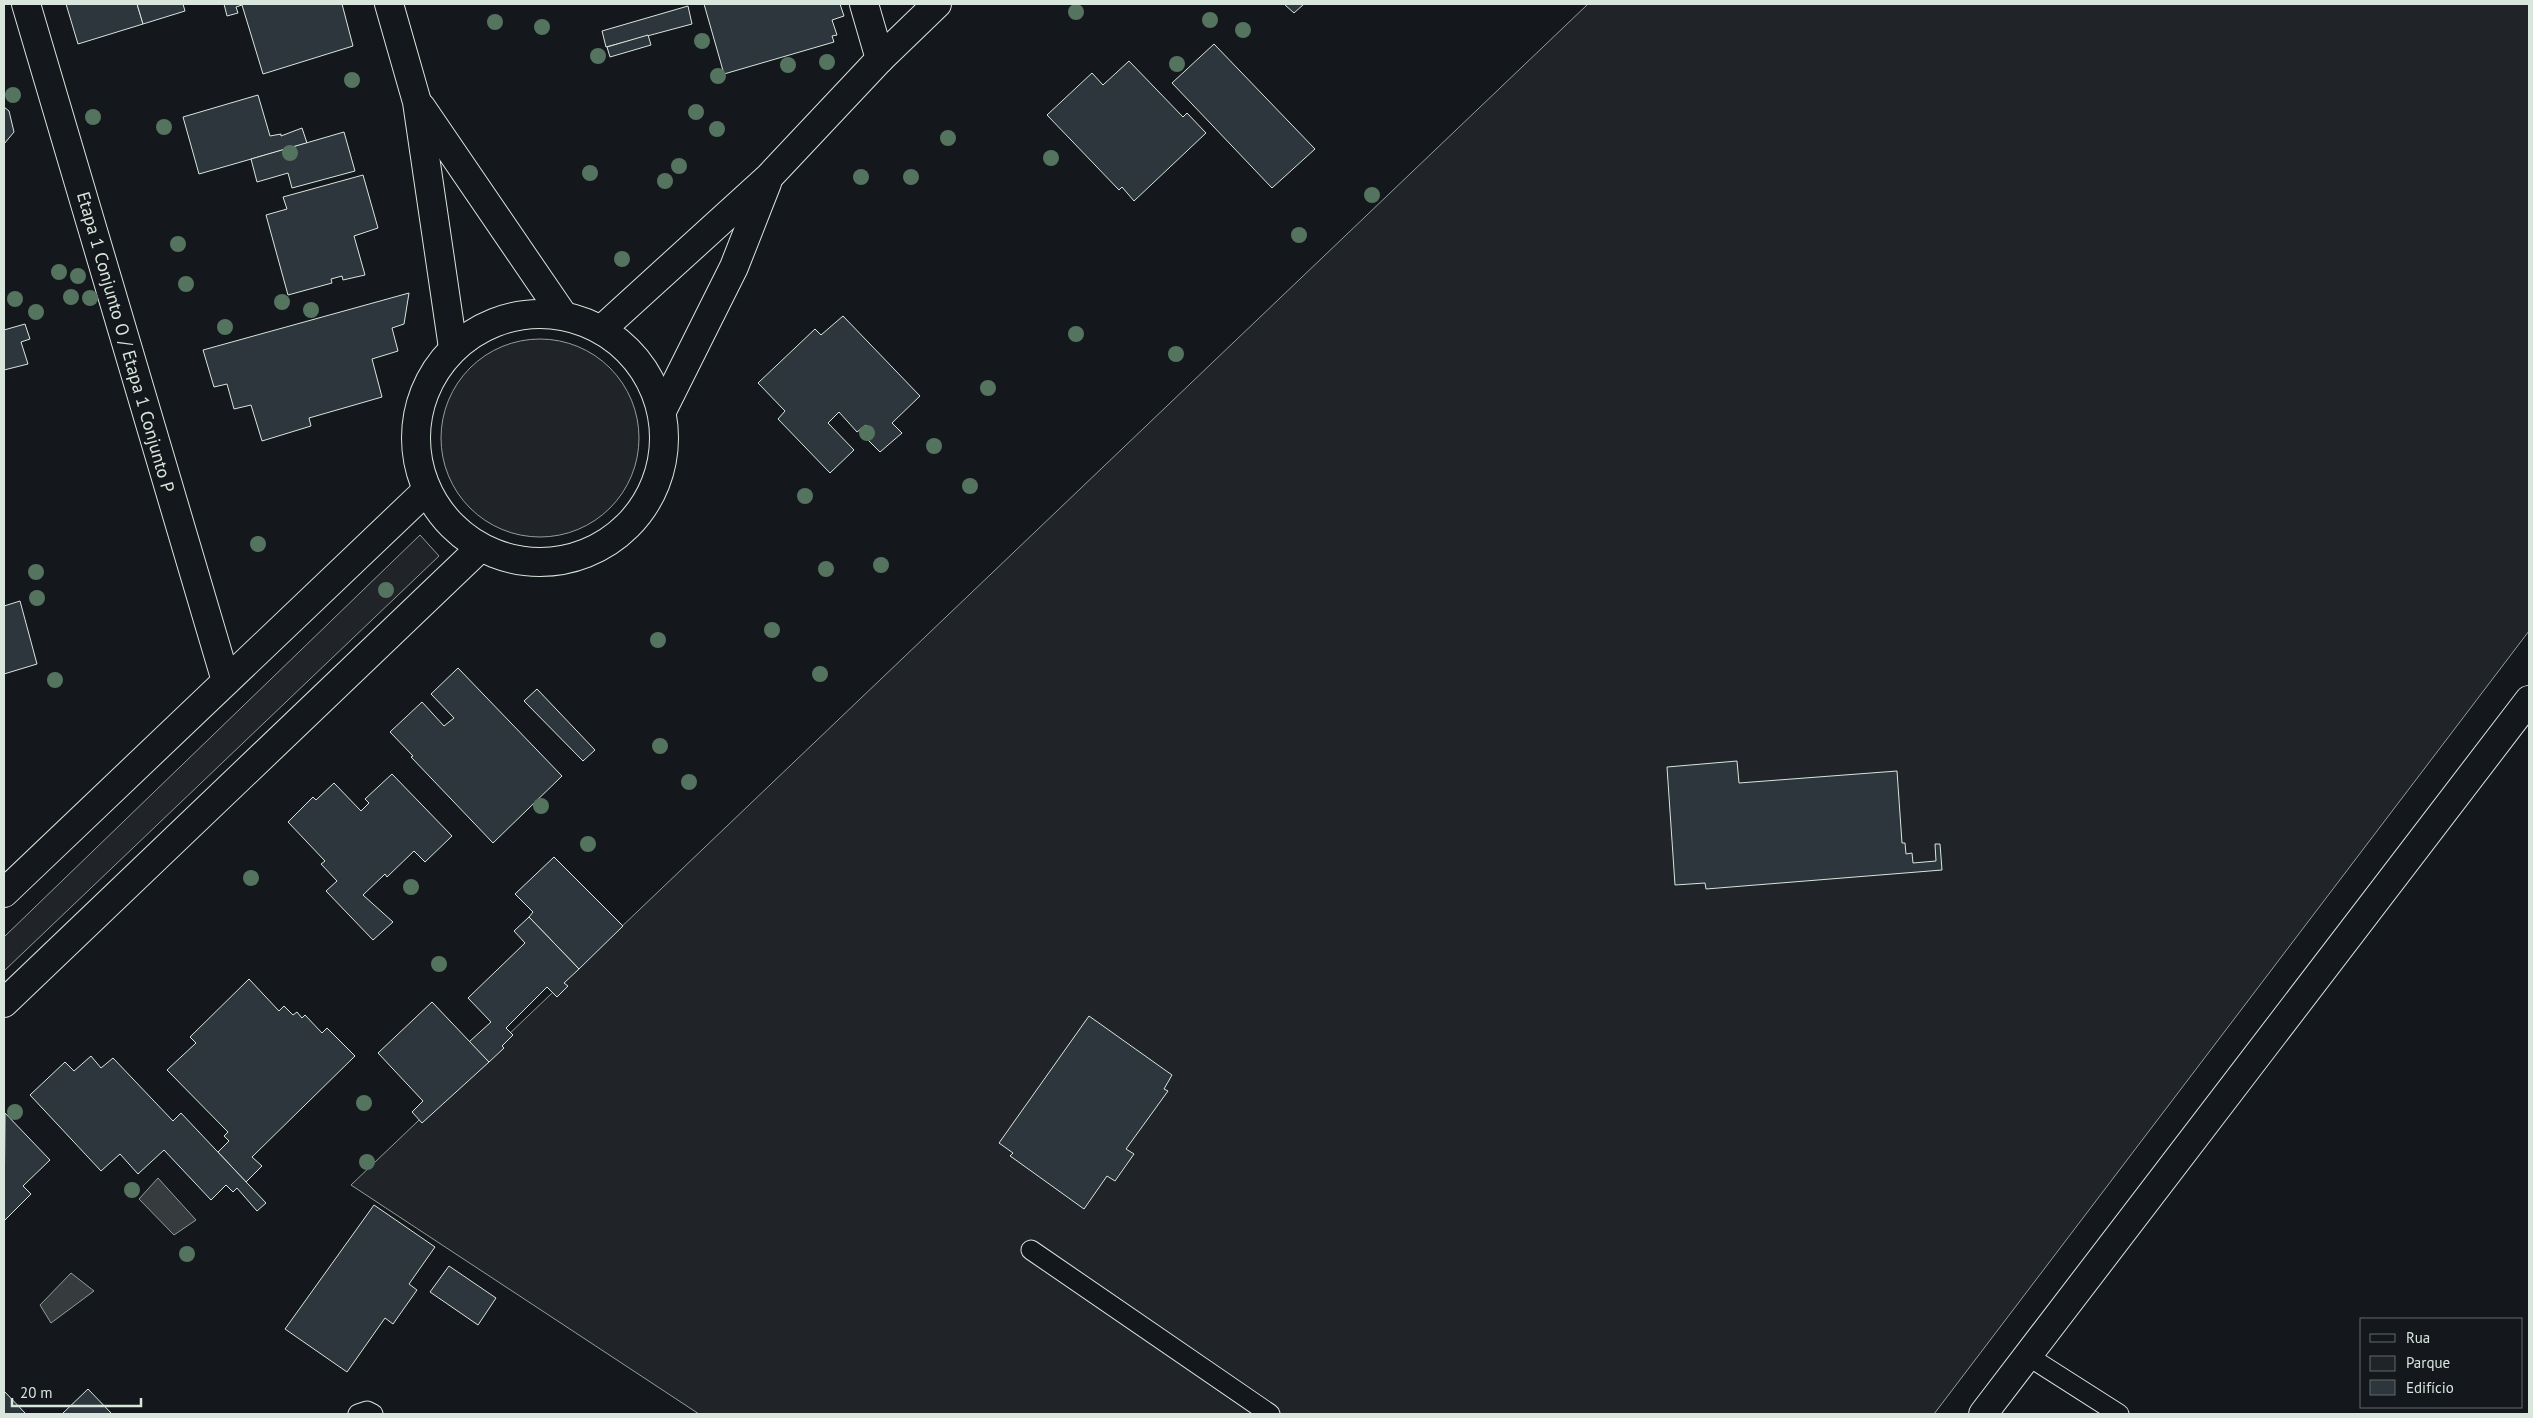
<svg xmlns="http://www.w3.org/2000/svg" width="2533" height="1418" font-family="'PT Sans',sans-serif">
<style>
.green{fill:#202428;stroke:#939e99}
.water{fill:#363b3e;stroke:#939e99}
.building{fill:#2c363c;stroke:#d8e6dc}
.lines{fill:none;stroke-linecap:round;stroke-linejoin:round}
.service-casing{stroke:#d8e6dc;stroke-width:21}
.minor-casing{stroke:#d8e6dc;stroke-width:30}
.tertiary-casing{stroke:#d8e6dc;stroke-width:30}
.service{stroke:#14181c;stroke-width:19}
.minor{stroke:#14181c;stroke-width:28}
.tertiary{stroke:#14181c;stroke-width:28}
.tree{fill:#55745f}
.labels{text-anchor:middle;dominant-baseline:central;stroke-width:4;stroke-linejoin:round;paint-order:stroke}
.street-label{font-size:18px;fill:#d8e6dc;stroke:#14181c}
</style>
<rect width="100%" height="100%" fill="#14181c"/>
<g class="green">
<path d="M1588 4H2529V631L1934 1414H699L351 1185Z"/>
<circle cx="540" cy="438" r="99"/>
<path d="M420 535 439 556 4 971V937Z"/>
</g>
<g class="water">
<path d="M158 1178 196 1220 174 1235 139 1199Z"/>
<path d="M71 1273 94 1291 51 1323 40 1305Z"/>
</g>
<g class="building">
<path d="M66 4H137L143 24 78 44Z"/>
<path d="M137 4H183L185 11 143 24Z"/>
<path d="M224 4H342L353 46 263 74 242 5 236 7 238 13 227 16Z"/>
<path d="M704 4H840L844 16 832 20 837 35 832 36 834 42 724 74Z"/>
<path d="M1284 4H1304L1294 13Z"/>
<path d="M688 6 692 24 606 47 602 31Z"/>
<path d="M648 35 651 45 610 57 607 47Z"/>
<path d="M1214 44 1315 149 1272 188 1172 83Z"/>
<path d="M1129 61 1183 117 1187 113 1206 133 1134 201 1122 187 1119 190 1047 115 1092 73 1103 85Z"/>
<path d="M258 95 270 136 281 134V136L302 128 307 143 199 174 183 117Z"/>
<path d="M4 107 9 111 14 132 4 144Z"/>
<path d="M344 132 355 171 292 188 288 173 257 182 251 159Z"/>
<path d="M363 175 378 228 354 236 365 275 343 280 342 276 331 279 332 283 288 295 266 215 287 209 283 197Z"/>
<path d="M409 293 404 324 392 328 398 351 372 359 382 397 309 418 311 426 262 441 251 405 234 409 227 384 214 387 203 350Z"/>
<path d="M843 316 920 396 892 423 902 433 880 452 866 438 873 432 866 425 857 432 839 412 828 423 854 450 830 473 778 419 785 411 758 383 815 329 821 335Z"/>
<path d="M25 324 30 339 21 342 28 364 4 370V330Z"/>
<path d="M20 601 37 664 4 674V606Z"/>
<path d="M458 668 562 776 493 843 411 757 413 756 390 732 422 702 444 726 454 718 431 694Z"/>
<path d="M537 689 595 750 583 761 524 701Z"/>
<path d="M1737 761 1739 783 1897 771 1902 843H1905L1906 854 1912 853 1913 863 1936 861 1935 844H1940L1942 870 1706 889 1705 883 1675 885 1667 767Z"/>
<path d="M392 774 452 836 425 862 414 851 387 877 385 874 363 895 393 922 373 940 326 891 337 881 321 864 325 861 288 822 313 797 316 800 334 783 361 811 369 803 365 799Z"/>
<path d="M554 857 623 926 579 969 529 917 533 912 515 894Z"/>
<path d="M529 917 579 969 564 983 568 986 557 997 547 987 506 1028 513 1035 502 1046 504 1048 489 1062 469 1042 491 1022 468 998 525 943 514 931Z"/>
<path d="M249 979 279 1011 284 1006 293 1015 297 1012 302 1018 305 1015 322 1033 327 1028 355 1056 252 1157 262 1166 246 1182 218 1152 229 1141 224 1136 228 1132 167 1070 196 1043 190 1037Z"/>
<path d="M432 1002 489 1062 422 1123 412 1112 423 1101 378 1053Z"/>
<path d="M1089 1016 1172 1075 1164 1089 1168 1091 1126 1149 1134 1154 1115 1181 1107 1176 1084 1209 1013 1158 1010 1156 1013 1153 999 1143Z"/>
<path d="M91 1056 101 1068 113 1058 173 1121 181 1113 266 1203 257 1211 237 1188 233 1192 226 1185 211 1200 164 1150 138 1174 120 1154 101 1171 30 1095 65 1062 74 1071Z"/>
<path d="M5 1113 50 1160 23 1186 31 1194 4 1221Z"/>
<path d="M374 1205 435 1247 409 1284 417 1290 393 1324 385 1318 347 1372 285 1329Z"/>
<path d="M449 1266 496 1298 478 1325 430 1292Z"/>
<path d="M88 1389 112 1414H62Z"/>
<path d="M4 1391 26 1414H4Z"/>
</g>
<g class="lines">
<g class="service-casing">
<g id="service">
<path d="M1031 1250 1270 1414"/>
<path d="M2028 1356 2119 1414"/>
<path d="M358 1414 367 1411 373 1414"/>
</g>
</g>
<g class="minor-casing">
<g id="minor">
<path d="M26 4 226 681"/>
<path d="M864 4 880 59"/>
</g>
</g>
<g class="tertiary-casing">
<g id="tertiary">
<path d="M389 4 417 102 453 348"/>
<path d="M421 107 563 315"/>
<circle cx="540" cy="438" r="124"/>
<path d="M602 329 769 177 880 59 937 4"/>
<path d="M662 411 734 267 767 183"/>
<path d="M4 893 426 491"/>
<path d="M4 1003 480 548"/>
<path d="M1983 1414 2529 700"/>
</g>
</g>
<use href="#service" class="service"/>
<use href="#minor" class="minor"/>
<use href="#tertiary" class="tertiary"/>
</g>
<g class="tree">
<circle cx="1076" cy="12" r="8"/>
<circle cx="1210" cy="20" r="8"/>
<circle cx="495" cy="22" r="8"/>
<circle cx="542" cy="27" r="8"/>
<circle cx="1243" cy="30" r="8"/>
<circle cx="702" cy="41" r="8"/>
<circle cx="598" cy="56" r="8"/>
<circle cx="827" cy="62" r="8"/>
<circle cx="1177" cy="64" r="8"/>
<circle cx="788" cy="65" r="8"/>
<circle cx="718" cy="76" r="8"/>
<circle cx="352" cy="80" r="8"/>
<circle cx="13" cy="95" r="8"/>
<circle cx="696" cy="112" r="8"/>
<circle cx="93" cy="117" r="8"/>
<circle cx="164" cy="127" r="8"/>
<circle cx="717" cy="129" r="8"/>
<circle cx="948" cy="138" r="8"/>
<circle cx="290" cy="153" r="8"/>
<circle cx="1051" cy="158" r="8"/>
<circle cx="679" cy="166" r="8"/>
<circle cx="590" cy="173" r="8"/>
<circle cx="861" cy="177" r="8"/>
<circle cx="911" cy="177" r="8"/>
<circle cx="665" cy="181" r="8"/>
<circle cx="1372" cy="195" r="8"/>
<circle cx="1299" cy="235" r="8"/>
<circle cx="178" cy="244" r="8"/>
<circle cx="622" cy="259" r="8"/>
<circle cx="59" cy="272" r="8"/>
<circle cx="78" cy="276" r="8"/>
<circle cx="186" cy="284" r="8"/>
<circle cx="71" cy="297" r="8"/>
<circle cx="90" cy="298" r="8"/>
<circle cx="15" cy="299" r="8"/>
<circle cx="282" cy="302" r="8"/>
<circle cx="311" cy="310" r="8"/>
<circle cx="36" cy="312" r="8"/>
<circle cx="225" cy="327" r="8"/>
<circle cx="1076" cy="334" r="8"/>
<circle cx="1176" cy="354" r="8"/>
<circle cx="988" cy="388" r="8"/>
<circle cx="867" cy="433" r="8"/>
<circle cx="934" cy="446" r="8"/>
<circle cx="970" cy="486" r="8"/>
<circle cx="805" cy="496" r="8"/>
<circle cx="258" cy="544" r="8"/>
<circle cx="881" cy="565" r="8"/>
<circle cx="826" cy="569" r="8"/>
<circle cx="36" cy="572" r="8"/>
<circle cx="386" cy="590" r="8"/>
<circle cx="37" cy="598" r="8"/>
<circle cx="772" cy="630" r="8"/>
<circle cx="658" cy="640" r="8"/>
<circle cx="820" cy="674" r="8"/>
<circle cx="55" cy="680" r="8"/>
<circle cx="660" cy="746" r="8"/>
<circle cx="689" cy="782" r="8"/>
<circle cx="541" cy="806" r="8"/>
<circle cx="588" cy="844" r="8"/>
<circle cx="251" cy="878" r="8"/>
<circle cx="411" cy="887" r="8"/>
<circle cx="439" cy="964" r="8"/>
<circle cx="364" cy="1103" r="8"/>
<circle cx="15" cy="1112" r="8"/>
<circle cx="367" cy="1162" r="8"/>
<circle cx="132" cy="1190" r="8"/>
<circle cx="187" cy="1254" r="8"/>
</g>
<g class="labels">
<g class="street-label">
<text transform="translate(126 342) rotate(74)">Etapa 1 Conjunto O / Etapa 1 Conjunto P</text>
</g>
</g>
<rect width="2533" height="1418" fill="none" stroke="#d8e6dc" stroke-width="10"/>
<rect x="2360" y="1318" width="162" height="90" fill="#14181c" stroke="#626a69"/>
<rect x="2370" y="1334" width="25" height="8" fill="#14181c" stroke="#626a69"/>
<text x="2406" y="1343" font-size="15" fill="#d8e6dc">Rua</text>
<rect x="2370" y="1356" width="25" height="15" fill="#202428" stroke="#626a69"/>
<text x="2406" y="1368" font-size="15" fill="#d8e6dc">Parque</text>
<rect x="2370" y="1380" width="25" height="15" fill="#2c363c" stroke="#626a69"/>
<text x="2406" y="1393" font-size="15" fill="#d8e6dc">Edifício</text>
<path d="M12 1398v8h129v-8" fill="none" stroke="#d8e6dc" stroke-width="2.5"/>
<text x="20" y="1398" font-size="15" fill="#d8e6dc" stroke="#14181c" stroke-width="4" paint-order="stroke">20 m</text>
</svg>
